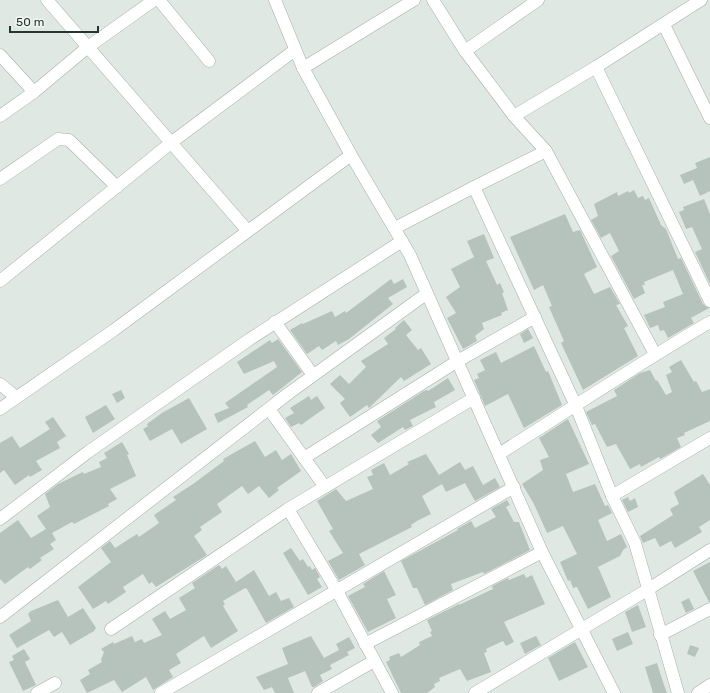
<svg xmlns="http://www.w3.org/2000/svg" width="710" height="693" font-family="Rubik,sans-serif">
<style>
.building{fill:#b5c3bc}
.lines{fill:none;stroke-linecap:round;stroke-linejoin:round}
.street-casing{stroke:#a4afa9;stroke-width:13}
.street{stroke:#fff;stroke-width:12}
</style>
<rect width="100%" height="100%" fill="#e0e8e3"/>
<g class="building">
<path d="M710 157V191L700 196 693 180 684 184 680 175 697 168 695 163Z"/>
<path d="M634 190 638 198 643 196 645 200 649 198 661 225 666 229 678 259 681 258 703 304 709 308 691 318 694 323 668 338 664 330 660 331 658 325 650 328 644 315 665 307 663 302 683 294 673 270 644 282 645 285H642L645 293 634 299 611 256 619 251 610 233 601 238 591 220 598 216 594 204 617 192 618 196 628 191 629 193Z"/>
<path d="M704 199 710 214V284L695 252 702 249 692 227 686 229 679 212 684 210 683 207Z"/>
<path d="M565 214 573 232 580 230 597 267 584 274 594 294 610 287 620 304 616 305 628 326 624 328 638 356 583 390 561 343 564 341 549 307 552 306 543 285 534 290 510 237Z"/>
<path d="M484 234 494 258 486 261 497 285 500 283 504 292 502 293 508 310 501 313 502 315 482 323 484 329 475 336 477 341 463 349 447 318 456 313 446 297 460 287 451 269 474 257 467 241Z"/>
<path d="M391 279 394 284 403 279 407 287 388 298 393 304 349 339 338 345 336 341 322 350 319 346 307 354 290 330 302 323 303 324 332 311 335 317 345 311 346 313Z"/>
<path d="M404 320 412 330 406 335 418 350 421 348 431 364 404 381 401 377 369 408 367 405 350 417 340 403 345 399 330 384 340 375 349 384 366 367 361 361 388 344 384 338 396 329 395 328Z"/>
<path d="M528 329 533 338 524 343 520 334Z"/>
<path d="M278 339 302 372 273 395 269 390 247 405 248 407 218 423 214 414 229 408 225 403 277 367 274 361 244 374 237 362 270 340 272 343Z"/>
<path d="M534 346 546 372 548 371 562 405 524 428 508 394 485 406 474 380 479 378 477 374 485 370 480 360 496 352 501 363Z"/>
<path d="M681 360 694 382 696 381 702 392 710 389V421L684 433 685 435 677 438 681 447 660 459 659 457 641 467 640 464 630 469 616 444 607 447 595 424 592 425 586 412 617 396 614 390 640 373 650 370 656 381 657 380 666 395 672 392 666 375 672 372 669 367Z"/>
<path d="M448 378 455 390 434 402 436 407 410 420 413 426 405 430 403 427 378 443 371 435 381 427 377 421 424 391 427 390 428 391Z"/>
<path d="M121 390 125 398 117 403 112 394Z"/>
<path d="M309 396 311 400 317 396 325 408 301 425 299 423 291 427 285 418 294 413 290 408Z"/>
<path d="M189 398 207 429 181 444 172 429 150 441 143 429 148 426 147 424 162 413Z"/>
<path d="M106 405 115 419 93 433 85 417Z"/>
<path d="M53 417 66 436 57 442 60 448 36 461 42 470 30 477 29 475 15 485 4 470 0 473V443L12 436 20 448 50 429 45 422Z"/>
<path d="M568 419 589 464 566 474 573 492 595 484 605 506 608 505 612 513 598 520 607 541 621 534 627 547 623 550 620 556 598 567 611 597 588 609 577 587 573 588 570 580 568 581 560 562 577 554 563 526 547 533 534 504 522 484 543 470 540 460 549 457 539 438Z"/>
<path d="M255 441 265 457 276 450 282 460 291 454 301 471 277 488 279 490 269 498 259 486 248 494 242 486 217 504 222 512 200 527 202 530 194 536 207 555 156 587 152 582 149 584 143 574 123 587 126 592 108 604 106 601 93 609 78 587 111 562 101 548 110 541 115 548 137 534 139 537 159 523 154 515 176 500 173 497 193 484 224 461 223 459Z"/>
<path d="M122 442 129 454 127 455 136 476 110 489 117 499 108 504 109 506 74 524 72 522 52 533 56 540 50 544 54 549 40 558 42 560 30 569 28 567 5 584 0 579V533L18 520 31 538 46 529 37 516 50 507 45 494 58 484 83 472 84 474 101 467 99 462 107 458 104 453Z"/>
<path d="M426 454 439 475 460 462 465 470 473 466 483 485 495 478 500 487 475 501 465 483 446 492 442 484 422 496 431 514 417 521 411 525 412 527 359 554 365 565 339 580 328 561 343 553 329 531 333 529 317 501 336 489 346 501 373 489 367 477 373 475 371 470 384 463 390 475 409 464 407 462Z"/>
<path d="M703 474 710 485V520L699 527 702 532 675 548 671 541 660 547 655 538 643 543 640 536 673 515 670 509 679 504 674 492Z"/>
<path d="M628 497 630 501 635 498 638 507 628 512 622 500Z"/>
<path d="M507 500 510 505 506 507 514 522H519L530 550 484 574 483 572 451 584 453 590 425 605 417 588H413L401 561 458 530 457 529 471 521 475 528 496 517 491 509Z"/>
<path d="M291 548 300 561 303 559 308 567 310 566 312 570 315 568 320 577 317 579 322 587 308 595 283 553Z"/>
<path d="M710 562V602H709L693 571Z"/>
<path d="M219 565 222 569 226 566 236 582 254 570 269 596 276 592 281 601 289 598 294 607 266 623 247 589 245 588 223 601 225 604 223 606 238 631 211 648 204 636 176 654 181 663 169 670 173 677 153 690 146 677 122 692 114 680 87 693 80 680 90 674 88 670 102 662 101 660 104 652 101 649 113 642 114 644 132 636 135 642 142 639 144 643 162 635 152 619 165 611 170 619 186 610 179 598 195 588 192 583Z"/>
<path d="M384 571 396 595 387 599 396 618 368 632 348 596 365 587 363 584Z"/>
<path d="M524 574 526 578 532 575 545 604 504 622 514 642 506 646 503 641 486 649 487 652 484 653 491 672 467 681 460 669 439 678 440 681 434 684 435 687 427 693H401L386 662 390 660 389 657 399 653 401 657 420 645 419 642 432 636 430 632 432 631 427 620 459 604V605L493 589 492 586 508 578 509 580Z"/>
<path d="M689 598 694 609 686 613 681 602Z"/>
<path d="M58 600 68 617 83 608 96 628 94 631 70 645 62 632 54 637 49 630 17 648 9 635 31 621 28 614 31 611Z"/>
<path d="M638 605 646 627 632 632 625 612Z"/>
<path d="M628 632 633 644 617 651 612 639Z"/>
<path d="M311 636 324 658 339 650 336 644 349 637 355 648 347 652 349 655 330 665 332 669 320 675 323 681 314 687H312L305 671 288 678 294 693H275L272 687 264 690 256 677 288 664 282 648Z"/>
<path d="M536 636 541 645 525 654 520 643Z"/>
<path d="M575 642 588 667 559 681 548 658Z"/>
<path d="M690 645 699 648 695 657 687 654Z"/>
<path d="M24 649 30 659 25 662 36 685 23 691 9 662 14 660 12 656Z"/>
<path d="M657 663 664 685 667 693H653L645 667Z"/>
</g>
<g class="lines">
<g class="street-casing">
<g id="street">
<path d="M47 0 247 230"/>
<path d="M159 0 209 61"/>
<path d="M275 0 303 68 351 155 410 255 542 552 614 693"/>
<path d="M433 0 465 51 514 116"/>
<path d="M664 25 710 118"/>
<path d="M465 51 538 0"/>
<path d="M0 55 34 92"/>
<path d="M596 67 710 301"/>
<path d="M303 68 414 0"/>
<path d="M0 116 34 92 88 47 154 0"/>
<path d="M546 151 474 187 576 406 612 496 635 543 678 693"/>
<path d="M0 179 58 139 69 140 117 187"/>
<path d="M395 228 474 187"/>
<path d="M0 281 172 142 295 50"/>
<path d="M275 322 313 375"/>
<path d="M655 354 546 151 514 116 596 67 701 0"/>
<path d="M0 384 16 397"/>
<path d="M0 409 114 330 351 155"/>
<path d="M269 409 325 487"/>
<path d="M499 454C569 410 638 364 710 322"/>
<path d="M304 458 456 362 535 317"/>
<path d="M612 496 710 438"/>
<path d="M288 509 337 591 392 693"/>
<path d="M0 519 88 452 250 339 402 241"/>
<path d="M0 617 289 393 426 294"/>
<path d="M111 629 288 509 474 398"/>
<path d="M660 635 710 609"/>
<path d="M365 644 542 552"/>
<path d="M37 693 55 683"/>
<path d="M161 693 514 487"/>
<path d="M318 693 374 661"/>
<path d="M475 693 647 590 710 550"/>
<path d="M698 693 710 685"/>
</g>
</g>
<use href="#street" class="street"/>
</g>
<path d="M10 26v6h88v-6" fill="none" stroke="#23362f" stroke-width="2"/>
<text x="16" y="26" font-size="12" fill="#23362f" stroke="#eff6f2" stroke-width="3" paint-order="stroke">50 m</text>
</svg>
